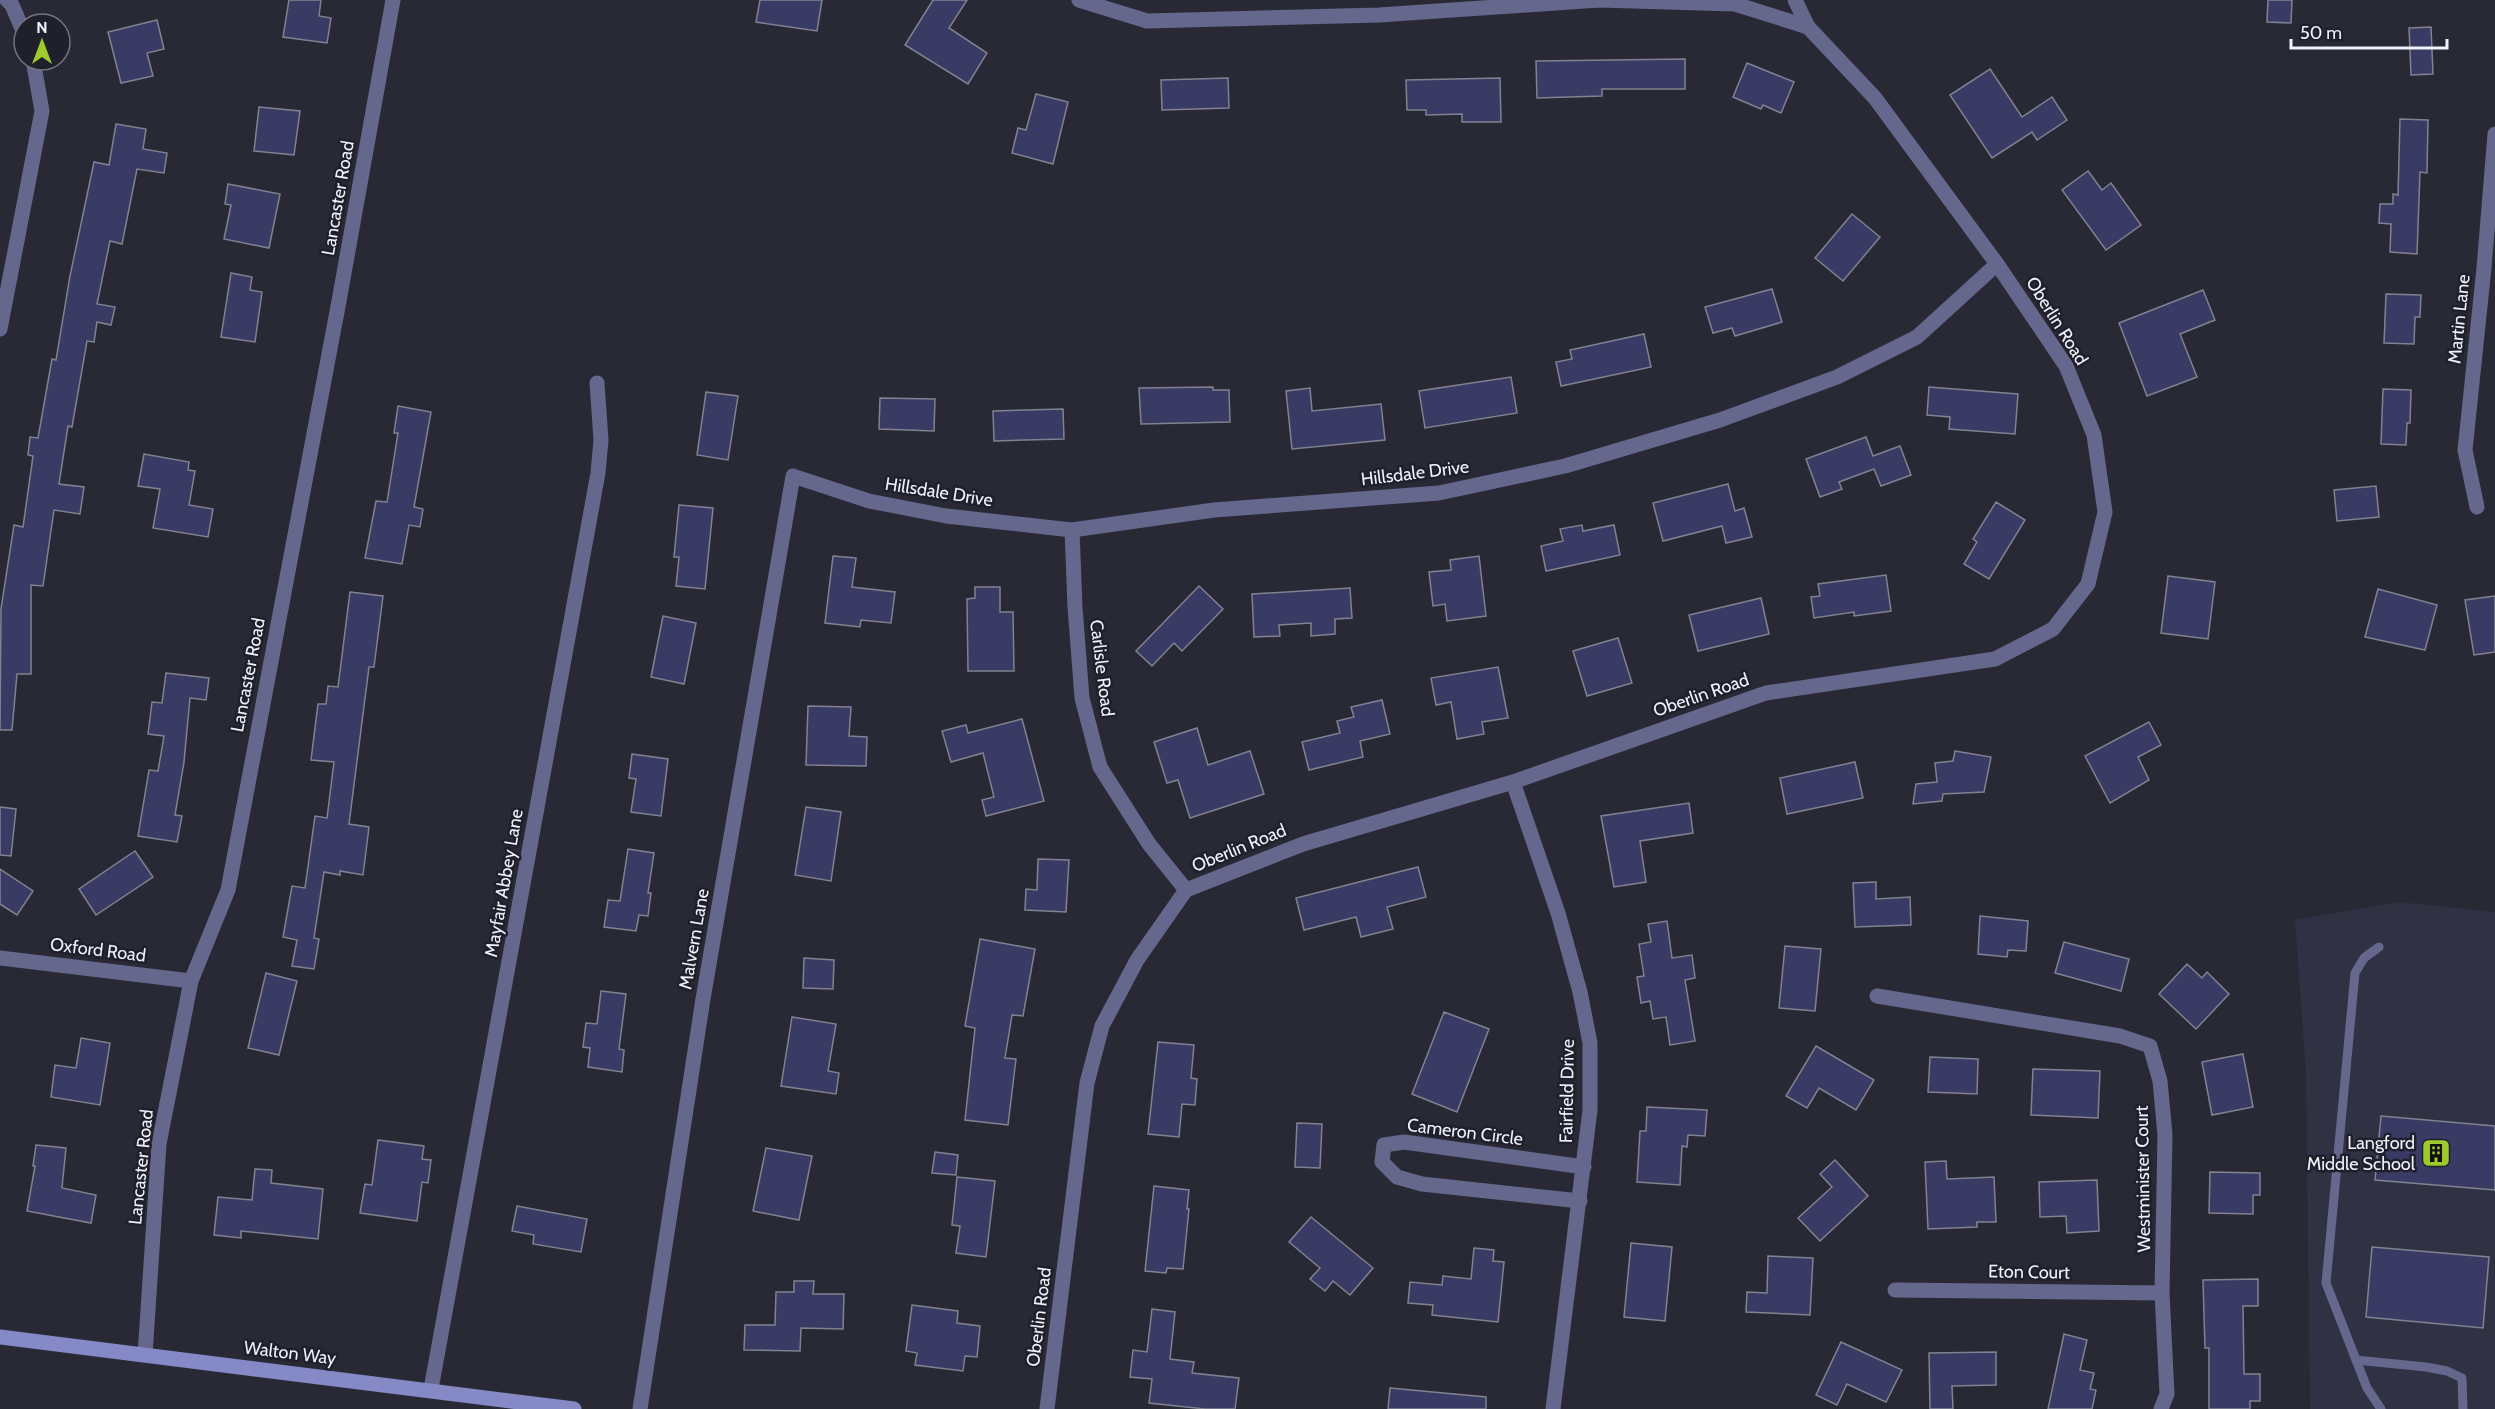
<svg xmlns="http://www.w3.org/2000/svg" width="2495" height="1409" font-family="Cabin,sans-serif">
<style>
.built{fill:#303143}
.building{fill:#3a3b65;stroke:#808290;stroke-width:1.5}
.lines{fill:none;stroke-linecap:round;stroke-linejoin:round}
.lane{stroke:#65678d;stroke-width:9}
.street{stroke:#65678d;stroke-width:15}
.secondary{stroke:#8589c5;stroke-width:15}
.labels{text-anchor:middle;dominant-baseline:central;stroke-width:5;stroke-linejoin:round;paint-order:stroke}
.street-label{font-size:18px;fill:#f0f1f9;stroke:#1f202b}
.poi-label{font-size:18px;fill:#f0f1f9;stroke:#1f202b;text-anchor:end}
</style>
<rect width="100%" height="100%" fill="#282935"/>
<path class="built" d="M2399 902 2495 912V1409H2310L2306 1074 2295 920Z"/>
<g class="building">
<path d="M289 0H321L319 16 331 18 327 43 283 37Z"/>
<path d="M760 0H822L817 31 756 22Z"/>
<path d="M933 0H967L949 28 987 53 968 84 905 45Z"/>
<path d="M2268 0H2292L2291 23 2267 22Z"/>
<path d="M157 20 164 49 147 53 153 76 121 83 108 32Z"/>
<path d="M2431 27 2433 74 2411 75 2409 28Z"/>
<path d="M1685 59V89H1602V96L1537 98 1536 61Z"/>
<path d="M1747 63 1794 82 1781 113 1763 105 1761 109 1733 97Z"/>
<path d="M1990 69 2022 117 2052 97 2067 120 2037 140 2032 132 1992 158 1950 95Z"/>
<path d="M1228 78 1229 108 1162 110 1161 80Z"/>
<path d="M1500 78 1501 122H1462V114L1426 115V110H1407L1406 80Z"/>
<path d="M1036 94 1068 102 1053 164 1012 153 1018 128 1026 130Z"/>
<path d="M259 107 300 111 294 155 254 151Z"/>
<path d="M2400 119 2428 120 2427 173 2420 172 2417 254 2390 252 2391 224 2379 223 2380 204H2393V194L2398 195Z"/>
<path d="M116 124 146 129 143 149 167 153 164 173 137 169 122 244 110 241 97 304 115 307 111 325 97 322 94 342 87 341 72 427 68 426 59 484 84 487 80 514 54 510 43 586 31 585V674H17L12 730H0L1 609 14 525 23 527 33 456 28 455 30 437 38 438 52 359 56 360 70 276 94 162 109 165Z"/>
<path d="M2088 171 2102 190 2111 183 2141 225 2106 250 2062 190Z"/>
<path d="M228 184 280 194 269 248 224 239 231 205 225 204Z"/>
<path d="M1852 214 1880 237 1843 281 1815 258Z"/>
<path d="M231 273 252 277 250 290 262 292 255 342 221 337Z"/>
<path d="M1772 289 1782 322 1735 336 1732 328 1713 333 1705 307Z"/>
<path d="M2203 290 2215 320 2180 334 2197 377 2147 396 2119 323Z"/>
<path d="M2386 294 2421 295 2420 317H2415L2414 344 2384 343Z"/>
<path d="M1644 334 1651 367 1561 386 1556 362 1572 359 1570 350Z"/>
<path d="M1511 377 1517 413 1425 428 1419 391Z"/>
<path d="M1213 387V390H1229L1230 422 1141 424 1139 388Z"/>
<path d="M1929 387 2018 394 2015 434 1949 429 1950 417 1927 415Z"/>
<path d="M1310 388 1312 411 1381 404 1385 440 1292 449 1286 391Z"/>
<path d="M2383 389 2411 390 2410 423H2407L2406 445 2381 444Z"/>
<path d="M706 392 738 396 728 460 697 455Z"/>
<path d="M880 398 935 399 934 431 879 429Z"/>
<path d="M398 406 431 412 414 507 423 509 420 527 409 525 402 564 365 558 376 501 387 502 398 433H394Z"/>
<path d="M1063 409 1064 439 994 441 993 411Z"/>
<path d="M1866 437 1873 456 1900 446 1911 475 1881 486 1874 469 1839 482 1842 489 1820 497 1806 459Z"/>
<path d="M144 454 189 462 188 470 195 471 189 505 213 509 208 537 153 528 160 489 138 486Z"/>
<path d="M1728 484 1735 511 1744 508 1752 537 1726 543 1722 526 1663 541 1653 503Z"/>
<path d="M2376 486 2379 517 2337 521 2334 490Z"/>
<path d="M1996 502 2025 520 1989 579 1964 564 1977 542 1973 539Z"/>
<path d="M679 505 713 508 705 589 676 586 679 557H674Z"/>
<path d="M1582 525 1583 531 1614 525 1620 555 1546 571 1541 546 1563 541 1560 529Z"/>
<path d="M833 556 856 558 852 587 895 592 891 623 861 620 860 627 825 623Z"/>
<path d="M1479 556 1486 616 1447 621 1445 604 1433 606 1429 572 1451 570 1450 560Z"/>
<path d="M1886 575 1891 611 1854 616V612L1814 618 1811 597 1820 596 1818 584Z"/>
<path d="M2168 576 2215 582 2208 639 2161 633Z"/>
<path d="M1199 586 1223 609 1182 651 1174 643 1152 666 1136 651Z"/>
<path d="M975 587H1000V612H1013L1014 671H968L967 599 975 598Z"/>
<path d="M1350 588 1352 618 1335 619V634L1311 636V623L1279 625 1280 636 1254 637 1252 594Z"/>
<path d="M2378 589 2437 605 2425 650 2365 637Z"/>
<path d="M350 592 383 596 374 667H369L349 824 369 827 363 875 340 871V875L324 872 314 938 319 939 314 969 292 966 297 940 283 937 292 886 305 888 315 816 327 818 334 762 311 760 318 704H326L328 686 338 687Z"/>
<path d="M2495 596V652L2474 655 2465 600Z"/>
<path d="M1761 598 1769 634 1698 651 1689 615Z"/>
<path d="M663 616 696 623 684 684 651 677Z"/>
<path d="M1618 638 1632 683 1587 696 1573 651Z"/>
<path d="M1498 667 1508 718 1482 722 1484 734 1457 739 1451 702 1436 705 1431 678Z"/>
<path d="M166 673 209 678 206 700 190 698 184 762 175 815 182 816 177 842 138 836 149 770 158 771 164 736 148 734 152 702 162 703Z"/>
<path d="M1382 700 1390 734 1360 741 1363 757 1309 770 1302 742 1340 733 1337 721 1354 717 1351 707Z"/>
<path d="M808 706 851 707 849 736 867 737 866 766 806 765Z"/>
<path d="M1022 719 1044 801 986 816 982 800 994 797 983 753 951 762 942 731 966 725 968 733Z"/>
<path d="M2149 722 2161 745 2138 757 2149 780 2110 803 2085 756Z"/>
<path d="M1197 728 1208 765 1250 751 1264 794 1190 818 1178 780 1167 783 1154 742Z"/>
<path d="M1955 751 1991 757 1984 792 1943 794 1942 801 1913 804 1916 784 1937 782 1935 763 1953 761Z"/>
<path d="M632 754 668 759 661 816 631 812 636 779 629 778Z"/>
<path d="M1855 762 1863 798 1787 814 1780 778Z"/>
<path d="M1689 803 1693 833 1640 841 1646 882 1614 887 1601 816Z"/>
<path d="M0 807 16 809 11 856 0 855Z"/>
<path d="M806 807 841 812 831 881 795 875Z"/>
<path d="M628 849 654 853 648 893H651L648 916 639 915 636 931 604 927 608 900 620 901Z"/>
<path d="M135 851 153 877 96 915 79 889Z"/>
<path d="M1038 859 1069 860 1066 912 1025 910 1026 889 1037 890Z"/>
<path d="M1418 867 1426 897 1387 907 1393 929 1361 937 1356 917 1304 930 1296 898Z"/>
<path d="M0 869 33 891 17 915 0 904Z"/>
<path d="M1876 882V899L1910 897 1911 925 1855 927 1853 883Z"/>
<path d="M1980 916 2028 921 2026 951 2008 950 2007 957 1978 954Z"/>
<path d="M1667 921 1672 958 1692 955 1695 978 1685 980 1695 1041 1670 1045 1666 1017 1653 1019 1650 1001 1641 1003 1637 977 1644 976 1639 944 1651 942 1648 924Z"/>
<path d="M980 939 1035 949 1023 1016 1012 1015 1005 1058 1016 1059 1008 1125 965 1120 975 1028 965 1026Z"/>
<path d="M2064 942 2129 959 2121 991 2055 973Z"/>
<path d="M1785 946 1821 949 1815 1011 1779 1008Z"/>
<path d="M804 958 834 960 833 989 803 988Z"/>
<path d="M2187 964 2202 978 2207 972 2229 994 2196 1029 2159 994Z"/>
<path d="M266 973 297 981 279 1055 248 1048Z"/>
<path d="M601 991 626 994 619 1049 624 1050 622 1072 588 1067 590 1048 583 1047 586 1023 597 1024Z"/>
<path d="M1444 1012 1489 1029 1457 1112 1412 1094Z"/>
<path d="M792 1017 836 1024 828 1071 839 1073 836 1094 781 1086Z"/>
<path d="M81 1038 110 1043 100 1105 51 1097 55 1065 76 1068Z"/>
<path d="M1158 1042 1194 1045 1191 1078 1197 1079 1195 1105 1182 1104 1179 1137 1148 1134Z"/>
<path d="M1816 1046 1874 1080 1856 1110 1819 1088 1807 1108 1786 1096Z"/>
<path d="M2243 1054 2253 1107 2212 1115 2202 1062Z"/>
<path d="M1930 1057 1978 1059 1977 1094 1928 1092Z"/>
<path d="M2033 1069 2100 1071 2098 1118 2031 1115Z"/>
<path d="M1647 1107 1707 1110 1705 1136 1688 1135 1687 1147 1682 1146 1680 1185 1637 1182 1640 1131H1646Z"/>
<path d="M2381 1116 2495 1126V1190L2375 1180Z"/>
<path d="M1297 1123 1322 1124 1320 1168 1295 1167Z"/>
<path d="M378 1140 424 1146 422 1159 431 1160 428 1183 422 1182 417 1221 360 1213 365 1184 372 1185Z"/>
<path d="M36 1145 66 1148 62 1188 96 1195 91 1223 27 1211 35 1166H33Z"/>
<path d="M766 1148 812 1156 799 1220 753 1211Z"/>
<path d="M935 1152 958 1155 956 1175 932 1173Z"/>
<path d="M1835 1160 1868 1196 1820 1241 1798 1218 1832 1187 1820 1174Z"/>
<path d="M1946 1161 1947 1179 1994 1177 1996 1222H1977V1227L1928 1229 1925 1162Z"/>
<path d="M255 1169 272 1170 271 1183 323 1189 318 1239 241 1231V1238L214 1235 218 1197 252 1200Z"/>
<path d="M2210 1172 2260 1173V1195H2253V1214L2209 1213Z"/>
<path d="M957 1177 995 1181 986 1257 956 1253 960 1226 952 1225Z"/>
<path d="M2097 1180 2099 1231 2067 1233 2066 1216 2040 1217 2039 1182Z"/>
<path d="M1154 1186 1189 1190 1187 1209H1189L1183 1269 1167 1268 1166 1273 1145 1271Z"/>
<path d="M517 1206 587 1219 581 1252 533 1244 534 1235 512 1231Z"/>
<path d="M1311 1217 1373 1268 1350 1295 1333 1281 1325 1291 1310 1279 1320 1268 1289 1242Z"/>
<path d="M1631 1243 1672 1247 1665 1321 1624 1317Z"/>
<path d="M2372 1247 2489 1257 2483 1328 2366 1317Z"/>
<path d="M1474 1248 1494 1250 1493 1261 1504 1262 1498 1322 1432 1315 1433 1305 1408 1303 1410 1282 1442 1285 1443 1276 1471 1279Z"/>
<path d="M1768 1256 1813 1258 1810 1315 1746 1312 1747 1292 1767 1293Z"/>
<path d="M2258 1279V1306H2243L2244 1374H2260V1401H2250V1409H2209V1348H2205L2203 1280Z"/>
<path d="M794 1281H814L813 1294H844L843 1329 801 1328 800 1351 744 1350 745 1325H775L776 1292H794Z"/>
<path d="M912 1305 958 1311 957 1323 980 1326 977 1357 965 1356 963 1371 915 1365 917 1353 906 1351Z"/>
<path d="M1152 1309 1175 1312 1170 1359 1194 1362 1192 1373 1239 1378 1235 1409H1205L1149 1403 1152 1379 1130 1377 1133 1350 1147 1352Z"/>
<path d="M2064 1334 2087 1340 2080 1370 2094 1373 2090 1389 2096 1390 2092 1409H2048Z"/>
<path d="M1841 1342 1902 1370 1886 1402 1847 1384 1837 1405 1816 1395Z"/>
<path d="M1996 1352V1385L1952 1386 1953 1409H1930L1929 1353Z"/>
<path d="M1390 1388 1486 1397V1409H1388Z"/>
</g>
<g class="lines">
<g class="lane">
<path d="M2379 947 2364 958 2355 973 2326 1283 2367 1388 2381 1409"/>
<path d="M2356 1360 2426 1367 2447 1371 2462 1378 2463 1409"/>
</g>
<g class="street">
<path d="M7 0 12 5 24 33"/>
<path d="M1079 0 1147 21 1379 15 1599 0 1735 4 1808 27"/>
<path d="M0 329 42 111 33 60"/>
<path d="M2477 507 2465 450 2484 268 2495 134"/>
<path d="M1072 530 1075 607 1082 698 1100 767 1149 844 1186 890"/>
<path d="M1513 782 1558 913 1580 992 1590 1043V1110L1553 1409"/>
<path d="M0 958 191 981"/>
<path d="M1877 996 2120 1036 2150 1046 2160 1081 2165 1135 2162 1293 2167 1394 2161 1409"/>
<path d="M1580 1201 1422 1184 1397 1177 1382 1162 1384 1145 1404 1142 1584 1167"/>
<path d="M1895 1290 2162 1293"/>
<path d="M145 1355 159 1144 191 981 228 890 339 301 393 0"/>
<path d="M431 1389 598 473 601 440 597 383"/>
<path d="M640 1409 703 999 793 476 869 501 946 516 1072 530 1214 510 1439 493 1565 466 1720 420 1837 377 1917 337 1997 264"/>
<path d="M1047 1409 1087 1083 1102 1026 1137 960 1186 890 1303 844 1513 782 1766 693 1995 659 2053 629 2088 584 2105 512 2094 435 2066 366 1997 264 1875 98 1808 27 1795 0"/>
</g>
<path class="secondary" d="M0 1337 574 1409"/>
</g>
<defs>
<g id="building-square" transform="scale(1.5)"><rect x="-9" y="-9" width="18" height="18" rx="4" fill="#9eca2e" stroke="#1f202b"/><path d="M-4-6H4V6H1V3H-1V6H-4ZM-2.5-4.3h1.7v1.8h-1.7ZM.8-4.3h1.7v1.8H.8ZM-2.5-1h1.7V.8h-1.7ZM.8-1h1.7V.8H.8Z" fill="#111"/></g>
</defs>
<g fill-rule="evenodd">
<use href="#building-square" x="2436" y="1153"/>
</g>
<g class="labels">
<g class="street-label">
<text transform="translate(338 198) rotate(-80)">Lancaster Road</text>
<text transform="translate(2459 319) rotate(-84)">Martin Lane</text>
<text transform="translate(2057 321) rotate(58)">Oberlin Road</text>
<text transform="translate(1415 473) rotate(-7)">Hillsdale Drive</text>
<text transform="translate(939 492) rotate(9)">Hillsdale Drive</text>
<text transform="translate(1102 668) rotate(83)">Carlisle Road</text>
<text transform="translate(248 675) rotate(-79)">Lancaster Road</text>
<text transform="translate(1701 695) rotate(-19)">Oberlin Road</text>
<text transform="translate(1239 848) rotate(-22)">Oberlin Road</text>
<text transform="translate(504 883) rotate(-80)">Mayfair Abbey Lane</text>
<text transform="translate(694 939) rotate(-80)">Malvern Lane</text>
<text transform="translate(98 950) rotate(7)">Oxford Road</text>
<text transform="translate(1567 1091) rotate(-89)">Fairfield Drive</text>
<text transform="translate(1465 1132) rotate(7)">Cameron Circle</text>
<text transform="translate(141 1167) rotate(-84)">Lancaster Road</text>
<text transform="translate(2143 1179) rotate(-91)">Westminister Court</text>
<text transform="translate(2029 1272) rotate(1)">Eton Court</text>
<text transform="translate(1039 1317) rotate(-83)">Oberlin Road</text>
<text transform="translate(290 1353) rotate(7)">Walton Way</text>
</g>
<g class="poi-label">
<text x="2415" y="1143">Langford<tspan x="2415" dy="21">Middle School</tspan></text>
</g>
</g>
<g transform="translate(42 42)"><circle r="28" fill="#1f202b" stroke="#73747d" stroke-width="1.5"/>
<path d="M0-4.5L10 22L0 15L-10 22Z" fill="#9eca2e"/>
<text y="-9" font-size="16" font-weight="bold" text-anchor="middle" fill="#f0f1f9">N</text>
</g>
<path d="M2291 39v9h156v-9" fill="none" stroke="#f0f1f9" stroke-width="3"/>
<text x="2300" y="39" font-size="18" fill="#f0f1f9" stroke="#1f202b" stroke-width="4.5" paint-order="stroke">50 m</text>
</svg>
